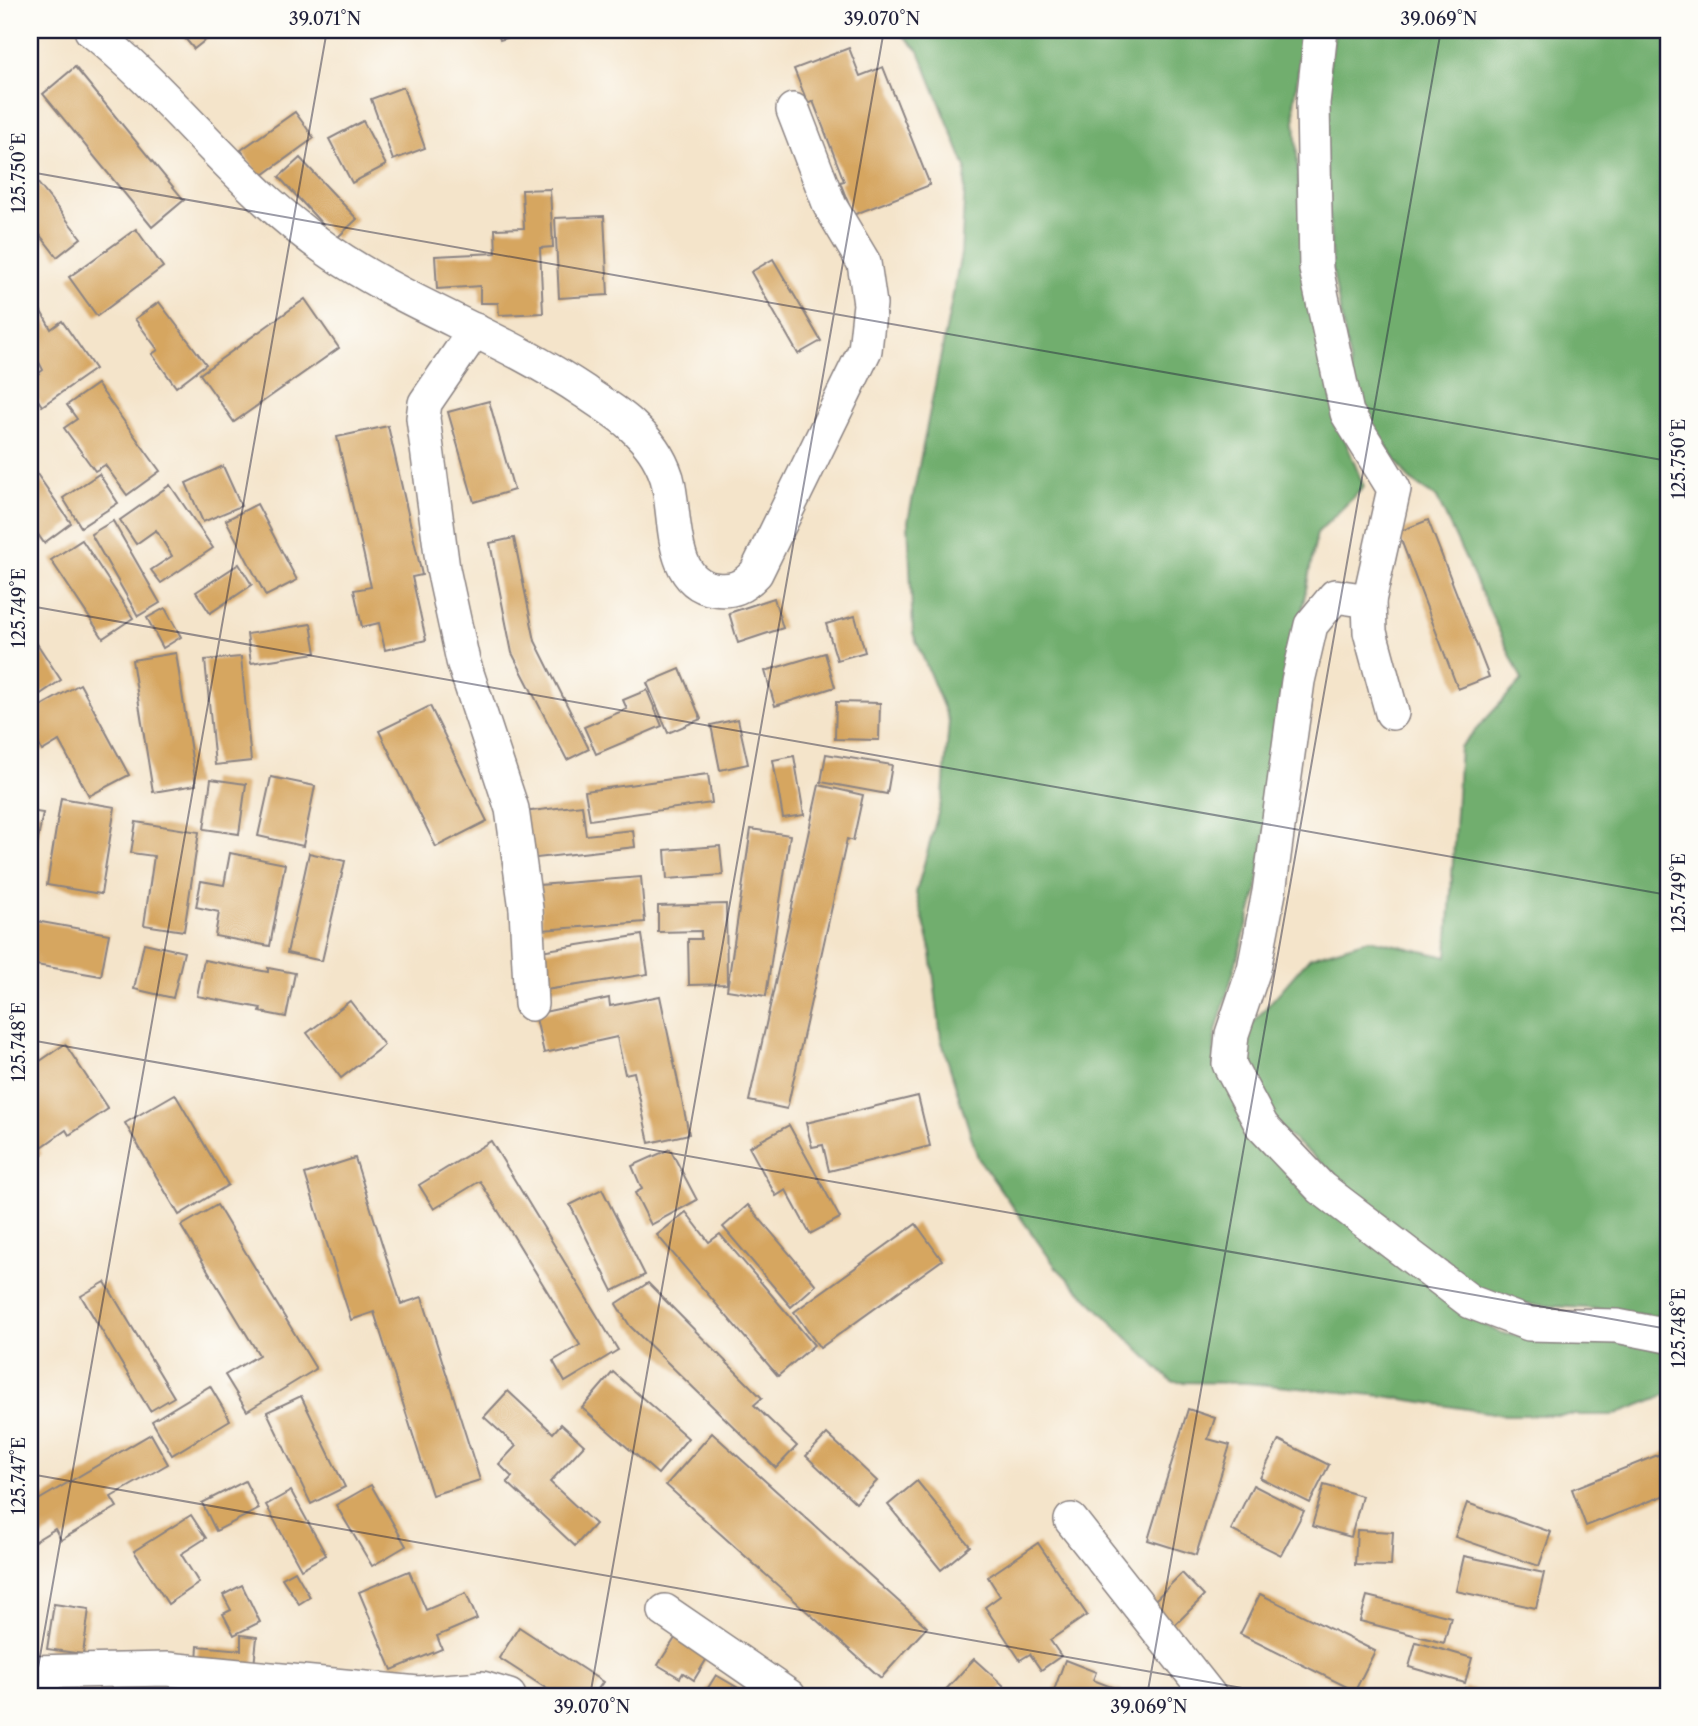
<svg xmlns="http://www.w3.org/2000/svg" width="1698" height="1726" font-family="'Libre Caslon Text',serif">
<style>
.forest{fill:#71ae6e;stroke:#4a6854;stroke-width:2}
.building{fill:#d6a661}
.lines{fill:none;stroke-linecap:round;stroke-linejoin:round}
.minor-casing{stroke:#8b8382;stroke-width:36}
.minor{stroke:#fff;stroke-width:33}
.ticks{fill:none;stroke:#22223b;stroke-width:2;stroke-opacity:0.45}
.neatline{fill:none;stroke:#22223b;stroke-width:2.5}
.ticks-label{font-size:18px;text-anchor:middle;fill:#22223b}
</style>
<rect width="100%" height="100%" fill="#fdfcf7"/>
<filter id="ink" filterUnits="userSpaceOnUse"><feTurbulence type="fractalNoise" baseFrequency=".0143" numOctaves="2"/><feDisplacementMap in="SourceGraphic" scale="14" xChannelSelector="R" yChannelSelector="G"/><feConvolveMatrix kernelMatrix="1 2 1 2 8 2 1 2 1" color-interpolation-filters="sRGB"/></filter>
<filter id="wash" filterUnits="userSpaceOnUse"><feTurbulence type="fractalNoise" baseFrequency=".00686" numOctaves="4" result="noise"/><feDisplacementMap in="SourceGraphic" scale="28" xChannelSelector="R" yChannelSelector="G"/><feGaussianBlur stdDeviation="1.57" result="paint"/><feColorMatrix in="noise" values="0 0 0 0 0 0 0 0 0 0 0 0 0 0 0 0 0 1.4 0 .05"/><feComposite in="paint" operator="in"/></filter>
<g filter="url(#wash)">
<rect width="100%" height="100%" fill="#f4e4ca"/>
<g class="forest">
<path d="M898 30H1304L1294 104 1304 272 1337 420 1364 487 1317 533 1281 718 1257 891 1215 1035 1214 1066 1452 1307 1502 1334 1648 1345 1668 1352V1394L1613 1415H1505L1384 1396 1247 1383 1172 1382 1056 1267 978 1158 941 1039 930 945 916 893 943 795 949 721 913 633 908 521 961 254 966 168 919 51Z"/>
<path d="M1335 30H1668V1318L1586 1308 1510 1304 1460 1278 1272 1122 1242 1061 1244 1033 1310 957 1370 939 1447 957 1460 747 1522 680 1437 498 1410 480 1358 407 1332 267 1323 103Z"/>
</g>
<g id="blocks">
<g class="building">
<path d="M178 30H218L194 49Z"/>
<path d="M497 30H532L500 40Z"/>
<path d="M849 48 860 76 883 67 930 185 853 215 840 182 844 181 813 101 808 104 794 69Z"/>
<path d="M75 67 184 200 152 227 43 94Z"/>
<path d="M403 87 425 148 393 160 371 99Z"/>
<path d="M295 112 314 138 260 177 241 150Z"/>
<path d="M363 121 386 165 352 183 329 139Z"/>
<path d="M300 158 357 219 336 239 279 177Z"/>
<path d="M30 173 81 238 57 257 30 222Z"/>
<path d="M550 189 553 247 540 248 543 313 499 315 498 303H480V286L437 289 435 256 496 253 495 229 524 228 522 190Z"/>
<path d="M604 216 608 295 559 298 555 218Z"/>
<path d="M136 229 163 267 97 316 69 277Z"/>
<path d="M773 259 821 341 798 354 751 272Z"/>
<path d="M30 292 51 329 62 321 95 369 42 406 30 388V380L43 370 30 345Z"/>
<path d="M305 299 339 348 234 422 200 374Z"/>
<path d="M159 302 206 364 176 387 152 354 158 350 135 319Z"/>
<path d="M97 384 160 471 127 495 105 465 95 471 64 428 77 419 67 405Z"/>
<path d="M489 401 514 490 474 502 448 412Z"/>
<path d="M388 426 422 575 412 577 426 640 385 650 379 623 362 627 354 590 371 587 337 437Z"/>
<path d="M30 464 71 523 44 543 30 523Z"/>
<path d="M223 466 241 506 203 522 186 483Z"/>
<path d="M99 474 118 503 81 527 63 498Z"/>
<path d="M170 485 213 548 161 583 151 570 172 556 156 530 136 544 120 520Z"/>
<path d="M257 504 297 580 266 596 226 520Z"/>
<path d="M1428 520 1489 677 1458 689 1398 532Z"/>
<path d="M113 521 160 603 138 616 91 534Z"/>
<path d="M514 538 535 641 589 749 567 760 512 653 490 543Z"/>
<path d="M82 540 133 618 103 638 51 560Z"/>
<path d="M239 564 252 585 210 613 196 592Z"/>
<path d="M774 598 783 628 738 643 729 613Z"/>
<path d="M165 608 181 637 163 648 147 618Z"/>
<path d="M855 616 865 652 837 660 826 624Z"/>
<path d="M311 624 316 653 251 663 247 634Z"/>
<path d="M30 633 61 680 30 701Z"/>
<path d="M176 653 196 785 153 792 132 660Z"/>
<path d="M825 653 835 687 775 706 765 671Z"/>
<path d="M241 657 251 761 215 765 205 660Z"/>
<path d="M680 669 701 719 668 733 647 683Z"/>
<path d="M80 684 129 775 89 796 59 741 42 751 30 727V712Z"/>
<path d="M647 690 662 726 596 754 584 727 627 709 623 700Z"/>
<path d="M836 702 880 703 879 740 835 739Z"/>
<path d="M430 706 487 821 436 847 379 731Z"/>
<path d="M738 719 748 764 720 770 711 725Z"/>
<path d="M826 754 892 765 887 794 821 782Z"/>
<path d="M794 756 804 815 783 818 773 760Z"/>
<path d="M708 774 712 803 590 820 585 791Z"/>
<path d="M271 777 315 786 303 846 258 836Z"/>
<path d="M211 779 246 784 239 834 204 829Z"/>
<path d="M819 785 863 795 853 841 847 839 787 1109 749 1101Z"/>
<path d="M61 798 115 807 101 894 47 885Z"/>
<path d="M582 805 586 835 633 830 635 847 528 859 523 812Z"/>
<path d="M30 811 43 813 31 876H30Z"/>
<path d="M136 822 199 832 184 931 144 925 154 856 131 853Z"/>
<path d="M751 829 790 835 766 996 727 990Z"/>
<path d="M720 846 723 875 667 879 665 850Z"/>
<path d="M230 853 285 864 270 946 215 936 219 912 196 907 201 881 224 885Z"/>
<path d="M309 853 345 861 322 961 287 953Z"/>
<path d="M641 877 645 922 542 930 539 885Z"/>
<path d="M726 904 727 984 689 985 688 939H701V931L658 932V906Z"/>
<path d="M30 920 109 934 101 976 30 964Z"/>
<path d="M642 935 648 974 539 991 534 952Z"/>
<path d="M144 943 184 952 173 998 134 989Z"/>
<path d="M204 960 268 972V968L295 973 286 1017 260 1012 261 1008 197 996Z"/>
<path d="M660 996 689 1134 649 1143 634 1072 625 1074 617 1037 544 1053 535 1014 609 998 610 1006Z"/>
<path d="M350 1001 384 1045 341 1078 307 1033Z"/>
<path d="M65 1044 108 1109 69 1135 66 1130 39 1149 42 1154 30 1162V1068Z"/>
<path d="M175 1094 228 1185 179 1215 125 1123Z"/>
<path d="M918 1096 930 1146 829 1171 823 1145 812 1147 806 1123Z"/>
<path d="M789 1125 840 1218 810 1234 786 1190 776 1196 749 1147Z"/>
<path d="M491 1141 618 1350 565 1382 553 1361 580 1345 480 1181 434 1209 419 1185Z"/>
<path d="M670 1149 697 1200 651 1225 635 1193 642 1189 632 1166Z"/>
<path d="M355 1158 401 1304 422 1297 480 1480 432 1495 374 1312 351 1320 305 1174Z"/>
<path d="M602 1189 645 1275 613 1291 570 1205Z"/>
<path d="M217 1205 316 1369 247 1411 225 1375 259 1355 181 1226Z"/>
<path d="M748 1205 816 1285 791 1307 723 1227Z"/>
<path d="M686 1212 709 1242 720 1234 814 1345 778 1376 657 1235Z"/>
<path d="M916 1224 942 1260 820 1348 794 1312Z"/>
<path d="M105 1282 174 1397 150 1411 81 1296Z"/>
<path d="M648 1283 762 1398 754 1405 797 1446 776 1468 630 1326 616 1304Z"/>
<path d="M613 1372 688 1438 658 1474 582 1408Z"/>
<path d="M210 1386 230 1420 172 1455 152 1421Z"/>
<path d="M508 1391 553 1433 561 1424 584 1445 550 1482 595 1524 575 1546 507 1482 512 1477 499 1464 516 1446 484 1417Z"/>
<path d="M301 1396 345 1487 311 1504 267 1412Z"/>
<path d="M1188 1409 1215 1418 1208 1439 1230 1445 1196 1555 1148 1540Z"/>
<path d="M712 1433 927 1627 881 1678 666 1485Z"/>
<path d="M151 1434 168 1464 111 1497 117 1507 61 1540 55 1529 30 1544V1505Z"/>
<path d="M827 1434 877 1481 856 1503 806 1456Z"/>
<path d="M1279 1440 1329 1465 1310 1503 1260 1478Z"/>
<path d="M1668 1451V1494L1586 1526 1572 1489Z"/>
<path d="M245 1481 259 1509 216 1531 202 1503Z"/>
<path d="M917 1481 970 1546 941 1570 888 1505Z"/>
<path d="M371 1485 406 1546 372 1566 336 1505Z"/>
<path d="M1253 1485 1304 1511 1281 1555 1231 1530Z"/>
<path d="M1324 1485 1362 1496 1351 1537 1312 1526Z"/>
<path d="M291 1491 326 1555 301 1569 266 1505Z"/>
<path d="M1467 1503 1551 1532 1539 1566 1455 1537Z"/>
<path d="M191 1515 206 1538 181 1554 199 1583 168 1604 134 1551Z"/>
<path d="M1357 1530 1393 1532 1391 1566 1355 1565Z"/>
<path d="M1038 1543 1087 1615 1050 1640 1061 1656 1041 1670 1030 1654 1020 1660 985 1607 1000 1596 988 1577Z"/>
<path d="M1464 1556 1544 1573 1536 1608 1456 1591Z"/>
<path d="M295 1571 310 1597 299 1604 282 1578Z"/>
<path d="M409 1571 426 1610 466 1593 477 1619 437 1636 442 1649 392 1670 359 1592Z"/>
<path d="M1182 1573 1204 1596 1174 1626 1151 1604Z"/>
<path d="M242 1585 260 1622 234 1635 223 1614 231 1610 223 1595Z"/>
<path d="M1260 1594 1375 1651 1355 1691 1240 1634Z"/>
<path d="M1367 1596 1451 1617 1444 1643 1360 1621Z"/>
<path d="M54 1604 89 1609 83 1654 47 1649Z"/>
<path d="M519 1627 603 1682 593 1696H558L499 1658Z"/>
<path d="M241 1635 257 1637 254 1666 197 1661 198 1646 241 1650Z"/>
<path d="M677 1635 709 1655 694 1680 683 1673 680 1678 658 1665Z"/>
<path d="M1416 1642 1472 1658 1465 1683 1409 1667Z"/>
<path d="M974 1659 1004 1686 995 1696H940Z"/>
<path d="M1065 1660 1096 1672 1093 1680 1122 1691 1120 1696H1052Z"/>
<path d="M716 1675 752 1696H703Z"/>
<path d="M73 1684 75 1696H30V1689Z"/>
<path d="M1465 1688 1493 1695V1696H1463Z"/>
<path d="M233 1689 285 1696H232Z"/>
</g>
</g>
</g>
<g filter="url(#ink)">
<use href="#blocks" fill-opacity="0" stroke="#8b8382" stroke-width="2"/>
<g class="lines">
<g class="minor-casing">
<g id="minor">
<path d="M91 30C180 101 246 199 344 261 421 310 508 340 585 392 600 403 619 413 632 426 648 441 660 456 667 478 677 514 668 582 714 589 733 592 743 587 756 573L865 350 870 304 864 263 830 206 793 110"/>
<path d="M1321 30 1313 103 1316 269 1347 413 1394 489 1369 601"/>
<path d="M475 330 425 403 423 418 443 569 463 661 512 809 526 909 531 1004"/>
<path d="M1392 713 1370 632 1369 601 1335 596 1311 625 1298 681 1269 892 1254 969 1232 1034 1229 1064 1262 1126 1321 1188 1471 1302 1529 1324 1617 1326 1668 1336"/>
<path d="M1071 1520 1210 1696"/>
<path d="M665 1611 789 1696"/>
<path d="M30 1672 167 1669 418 1693 482 1688 509 1696"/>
</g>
</g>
<use href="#minor" class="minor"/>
</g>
</g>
<path class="ticks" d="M30 172 1668 461M30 606 1668 895M30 1040 1668 1329M30 1474 1288 1696M33 1696 327 30M590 1696 884 30M1147 1696 1441 30"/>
<rect width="1698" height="1726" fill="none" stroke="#fdfcf7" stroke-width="77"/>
<rect x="38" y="38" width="1622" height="1650" class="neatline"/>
<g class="ticks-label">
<text x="325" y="25">39.071°N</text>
<text x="882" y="25">39.070°N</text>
<text x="1439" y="25">39.069°N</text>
<text transform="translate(19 173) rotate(-90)" y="6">125.750°E</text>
<text transform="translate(1679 459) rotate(-90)" y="6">125.750°E</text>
<text transform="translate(19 608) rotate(-90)" y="6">125.749°E</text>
<text transform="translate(1679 893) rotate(-90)" y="6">125.749°E</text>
<text transform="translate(19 1042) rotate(-90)" y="6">125.748°E</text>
<text transform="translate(1679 1328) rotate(-90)" y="6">125.748°E</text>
<text transform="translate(19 1476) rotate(-90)" y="6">125.747°E</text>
<text x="592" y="1713">39.070°N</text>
<text x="1149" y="1713">39.069°N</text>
</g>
</svg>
